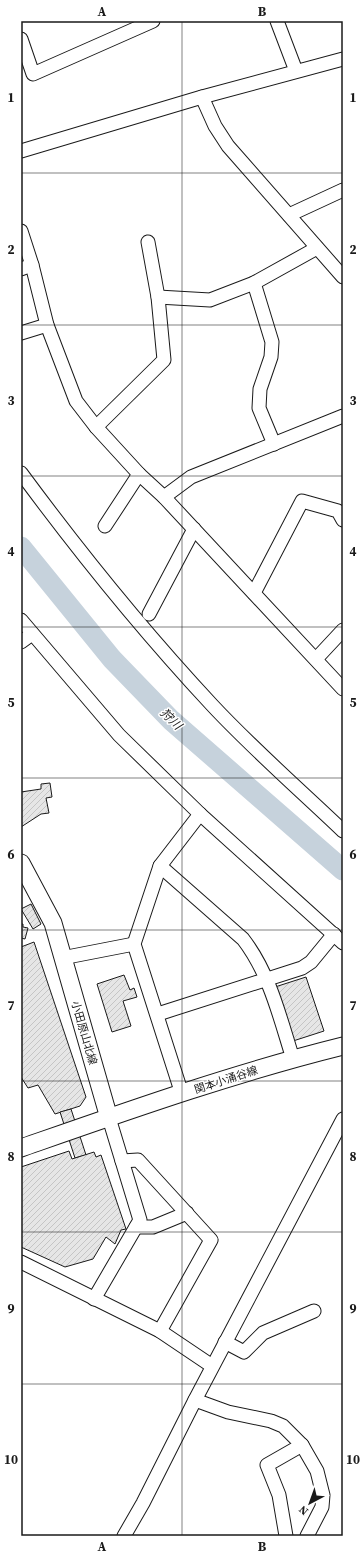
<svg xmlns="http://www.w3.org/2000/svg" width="364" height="1557" font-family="'Source Serif 4','Noto Sans JP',serif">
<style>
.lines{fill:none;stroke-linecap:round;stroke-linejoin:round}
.river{stroke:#c6d2dc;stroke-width:21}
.building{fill:url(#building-hatch);stroke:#1a1a1a}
.minor-casing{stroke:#1a1a1a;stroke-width:15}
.major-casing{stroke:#1a1a1a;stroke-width:19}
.minor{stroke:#fff;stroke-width:13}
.major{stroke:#fff;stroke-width:17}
.grid{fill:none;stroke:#1a1a1a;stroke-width:1;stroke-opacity:0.55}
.labels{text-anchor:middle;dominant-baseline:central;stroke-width:3;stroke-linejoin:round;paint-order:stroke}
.street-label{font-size:11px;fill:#1a1a1a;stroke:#fff}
.water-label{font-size:12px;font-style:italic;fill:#1a1a1a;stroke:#fff}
.neatline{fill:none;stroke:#1a1a1a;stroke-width:1.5}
.grid-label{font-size:13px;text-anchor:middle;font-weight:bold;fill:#1a1a1a}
</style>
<defs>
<pattern id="building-hatch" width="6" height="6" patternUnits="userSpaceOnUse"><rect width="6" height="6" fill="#e6e6e6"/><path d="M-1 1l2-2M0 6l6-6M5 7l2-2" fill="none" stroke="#c5c5c5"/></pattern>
</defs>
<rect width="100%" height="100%" fill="#fff"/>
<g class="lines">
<path class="river" d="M21 547 112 659 171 720 343 870"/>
</g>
<g class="building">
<path d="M50 783 52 797 46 798 49 813 41 814 21 827V792L41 789V784Z"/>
<path d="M31 904 41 924 33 929 21 909Z"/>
<path d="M21 924H23V927L28 928 25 939 21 938Z"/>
<path d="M34 942 86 1097 80 1106 55 1114 38 1085 28 1088 21 1077V947Z"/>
<path d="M124 975 130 990 134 988 137 997 123 1001 131 1026 112 1032 97 984Z"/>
<path d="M306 977 324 1031 293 1041 275 987Z"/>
<path d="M71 1109 86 1155 75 1158 60 1112Z"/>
<path d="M69 1151 72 1159 94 1152 96 1157 101 1155 126 1229 121 1230 115 1244 106 1237 93 1259 65 1267 21 1247V1167Z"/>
</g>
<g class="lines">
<g class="minor-casing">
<g id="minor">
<path d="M277 21 296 71"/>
<path d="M21 39 33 74 153 21"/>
<path d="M202 97 215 126 228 146 343 277"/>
<path d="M21 151 202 97 343 59"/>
<path d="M289 215 343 190"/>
<path d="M21 231 32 265 47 325 76 401 96 427 139 474 164 497 343 689"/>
<path d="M21 269 32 265"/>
<path d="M254 283 272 342 271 357 260 389 259 408 274 444"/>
<path d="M158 297 210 300 254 283 317 248"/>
<path d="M21 333 47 325"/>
<path d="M96 427 164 360 158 297 148 242"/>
<path d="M21 473C80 553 144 632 212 705 253 749 299 789 343 831"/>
<path d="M164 497 191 477 343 416"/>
<path d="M105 526 139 474"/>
<path d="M254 593 302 501 338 511 343 520"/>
<path d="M149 614 194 529"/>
<path d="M21 620 119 735 200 814 343 943"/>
<path d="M21 642 32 634"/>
<path d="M316 659 343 630"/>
<path d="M160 866 243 939C270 974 280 1018 293 1059"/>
<path d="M62 958 134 944"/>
<path d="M158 1014 302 968 311 962 334 934"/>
<path d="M182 1094 134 944 160 866 200 814"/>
<path d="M122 1161 138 1160 211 1240 160 1331"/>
<path d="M136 1227H153L187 1213"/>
<path d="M21 1262 160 1331 212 1366"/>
<path d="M94 1299 140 1220 109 1118"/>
<path d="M225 1342 244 1352 263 1333 314 1311"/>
<path d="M195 1400 228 1412 271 1421 283 1426 302 1445 317 1471 323 1495 322 1507 307 1536"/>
<path d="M124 1536 143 1503 195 1400 343 1119"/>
<path d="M286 1536 279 1495 267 1465 302 1445"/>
</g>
</g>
<g class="major-casing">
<g id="major">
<path d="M21 863 53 923 109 1118"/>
<path d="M21 1148C127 1111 234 1073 343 1046"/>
</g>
</g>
<use href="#minor" class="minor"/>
<use href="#major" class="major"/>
</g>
<path class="grid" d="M182 21V1536M21 173H343M21 325H343M21 476H343M21 627H343M21 778H343M21 930H343M21 1081H343M21 1232H343M21 1384H343"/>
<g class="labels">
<g class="street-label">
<text transform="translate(84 1033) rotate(74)">小田原山北線</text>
<text transform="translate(226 1080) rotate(-18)">関本小涌谷線</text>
</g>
<g class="water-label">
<text transform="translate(171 719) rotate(44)">狩川</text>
</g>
</g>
<rect width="364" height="1557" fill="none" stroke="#ffffff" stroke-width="44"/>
<g transform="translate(310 1503) rotate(221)" stroke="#ffffff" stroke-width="3" paint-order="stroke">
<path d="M0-3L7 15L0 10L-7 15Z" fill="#1a1a1a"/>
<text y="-6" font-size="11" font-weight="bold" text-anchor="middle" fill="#1a1a1a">N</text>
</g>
<rect x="22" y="22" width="320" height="1513" class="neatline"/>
<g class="grid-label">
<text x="102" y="16">A</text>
<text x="262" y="16">B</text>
<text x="11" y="102">1</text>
<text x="353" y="102">1</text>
<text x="11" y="254">2</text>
<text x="353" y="254">2</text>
<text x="11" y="405">3</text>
<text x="353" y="405">3</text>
<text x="11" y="556">4</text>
<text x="353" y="556">4</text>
<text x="11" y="707">5</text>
<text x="353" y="707">5</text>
<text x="11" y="859">6</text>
<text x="353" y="859">6</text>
<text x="11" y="1010">7</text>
<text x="353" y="1010">7</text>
<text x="11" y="1161">8</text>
<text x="353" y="1161">8</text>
<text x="11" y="1313">9</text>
<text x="353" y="1313">9</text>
<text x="11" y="1464">10</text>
<text x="353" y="1464">10</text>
<text x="102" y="1551">A</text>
<text x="262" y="1551">B</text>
</g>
</svg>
